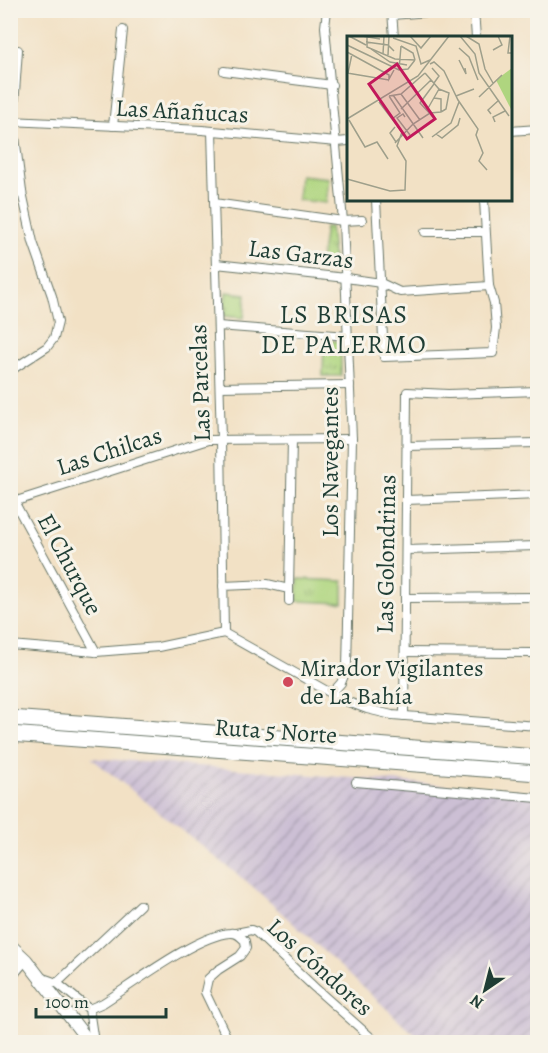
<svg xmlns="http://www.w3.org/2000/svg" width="548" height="1053" font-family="Alegreya,serif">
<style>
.industrial{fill:url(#industrial-furrows)}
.park{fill:url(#park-tufts);stroke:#67895a;stroke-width:1.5}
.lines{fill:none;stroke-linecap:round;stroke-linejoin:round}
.street-casing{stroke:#697667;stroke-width:10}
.secondary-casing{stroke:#697667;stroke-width:14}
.highway-casing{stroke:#697667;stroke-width:17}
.street{stroke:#fff;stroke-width:8}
.secondary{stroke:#fff;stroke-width:12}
.highway{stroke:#fff;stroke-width:15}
.poi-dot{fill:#d1495b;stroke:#f7f3e8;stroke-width:2}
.labels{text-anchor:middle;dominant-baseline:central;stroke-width:6;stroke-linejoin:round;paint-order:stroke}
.street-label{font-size:24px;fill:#1f3d34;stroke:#f7f3e8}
.poi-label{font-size:24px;fill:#1f3d34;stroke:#f7f3e8;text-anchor:start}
.neighbourhood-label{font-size:26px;letter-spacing:1.5px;fill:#1f3d34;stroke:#f7f3e8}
.inset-road{fill:none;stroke:#9e9f8b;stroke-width:1.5}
.view{fill:#c2185b;fill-opacity:0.15;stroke:#c2185b;stroke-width:3}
.inset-edge{fill:none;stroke:#1f3d34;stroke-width:3}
</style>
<defs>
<pattern id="industrial-furrows" width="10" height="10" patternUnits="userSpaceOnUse" patternTransform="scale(1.5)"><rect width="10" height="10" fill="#ccbfd4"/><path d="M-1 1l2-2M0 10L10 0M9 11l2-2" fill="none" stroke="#a59cad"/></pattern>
<pattern id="park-tufts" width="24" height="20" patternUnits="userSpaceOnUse" patternTransform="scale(1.5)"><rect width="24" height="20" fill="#afd57f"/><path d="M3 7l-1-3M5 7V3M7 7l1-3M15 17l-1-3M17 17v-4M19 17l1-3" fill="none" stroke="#8eae69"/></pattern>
</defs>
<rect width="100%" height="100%" fill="#f7f3e8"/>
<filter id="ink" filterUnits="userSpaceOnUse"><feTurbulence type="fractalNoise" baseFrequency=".0167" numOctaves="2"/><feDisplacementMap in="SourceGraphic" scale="12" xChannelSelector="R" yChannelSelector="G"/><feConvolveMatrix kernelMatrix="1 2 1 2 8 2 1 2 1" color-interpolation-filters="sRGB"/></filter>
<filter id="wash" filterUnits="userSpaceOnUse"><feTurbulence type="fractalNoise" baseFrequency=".008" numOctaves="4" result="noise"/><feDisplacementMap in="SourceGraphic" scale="24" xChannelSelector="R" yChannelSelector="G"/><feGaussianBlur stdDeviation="1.35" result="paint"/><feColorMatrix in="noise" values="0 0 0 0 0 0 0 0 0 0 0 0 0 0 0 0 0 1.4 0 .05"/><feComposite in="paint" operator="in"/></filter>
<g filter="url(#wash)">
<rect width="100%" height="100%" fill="#f2e1c5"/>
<path class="industrial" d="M91 758 537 792V1042H423L252 886Z"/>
<g class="park">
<path d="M300 175 329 178 326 203 298 200Z"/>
<path d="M325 227H330L335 272 319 270Z"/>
<path d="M226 292 246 294 244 318 224 316Z"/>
<path d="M324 341H341V376H323Z"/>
<path d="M298 579 343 581V603L297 601Z"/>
</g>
</g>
<g filter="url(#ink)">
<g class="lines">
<g class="street-casing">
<g id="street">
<path d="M327 10 325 27 343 221 352 439 347 668 341 683 332 693"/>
<path d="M474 10 476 38"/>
<path d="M392 11 394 38"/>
<path d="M392 15 453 10"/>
<path d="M224 71 332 85"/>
<path d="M10 121 202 130 337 142 348 141"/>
<path d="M113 126 123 30"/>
<path d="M212 131 221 440 224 633"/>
<path d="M510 131 538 129"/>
<path d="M10 197 22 192"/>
<path d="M376 200 384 357 493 353 496 328 494 303 489 286 484 200"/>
<path d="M214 203 343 221 362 220"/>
<path d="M425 232H485"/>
<path d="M216 264 346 278 381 283 400 292 489 286"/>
<path d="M218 326 348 336"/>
<path d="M10 371 47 347 54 338 58 322 52 296 33 242 22 192 13 121 18 50"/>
<path d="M220 387 350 385"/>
<path d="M407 446 538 443"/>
<path d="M10 494 96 652"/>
<path d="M406 500 538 495"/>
<path d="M10 503 208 440 352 439"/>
<path d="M406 550 538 546"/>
<path d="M223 586 267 584 289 589V601"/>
<path d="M289 589 292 440"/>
<path d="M405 598 538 597"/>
<path d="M10 645 96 652 158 647 224 633 343 700 367 709 392 715 538 726"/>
<path d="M405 652 532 653"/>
<path d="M404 716 407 392 448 394 538 391"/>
<path d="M356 782 538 798"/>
<path d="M236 933 251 930 256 932 314 987 376 1042"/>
<path d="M40 977 57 983 140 905"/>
<path d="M10 979 26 960"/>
<path d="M57 983 89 1009 94 1042"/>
<path d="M89 1009 103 1003C133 984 197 935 230 933 237 932 241 937 245 941L246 948 240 956 218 970 208 979 205 992 229 1042"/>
</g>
</g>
<g class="secondary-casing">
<path id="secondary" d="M10 945 26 960 89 1042"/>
</g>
<g class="highway-casing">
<g id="highway">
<path d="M10 718 538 757"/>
<path d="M10 734 538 773"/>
</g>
</g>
<use href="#street" class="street"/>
<use href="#secondary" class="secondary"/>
<use href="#highway" class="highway"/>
</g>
</g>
<circle class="poi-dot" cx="288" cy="682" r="6"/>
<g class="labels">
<g class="street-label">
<text transform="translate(182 111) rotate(3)">Las Añañucas</text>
<text transform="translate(301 254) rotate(7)">Las Garzas</text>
<text transform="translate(200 383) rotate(-92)">Las Parcelas</text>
<text transform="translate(109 451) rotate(-18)">Las Chilcas</text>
<text transform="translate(330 462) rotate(-90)">Los Navegantes</text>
<text transform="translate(386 554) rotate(-89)">Las Golondrinas</text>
<text transform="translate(70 564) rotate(62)">El Churque</text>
<text transform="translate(276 731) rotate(4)">Ruta 5 Norte</text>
<text transform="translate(320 967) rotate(42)">Los Cóndores</text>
</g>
<g class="poi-label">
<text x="300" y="668">Mirador Vigilantes<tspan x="300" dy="28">de La Bahía</tspan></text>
</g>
<g class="neighbourhood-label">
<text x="344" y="314">LS BRISAS<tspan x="344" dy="30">DE PALERMO</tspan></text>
</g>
</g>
<g transform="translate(347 36)">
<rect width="165" height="165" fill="#f2e1c5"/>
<path d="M165 32V75L149 44Z" fill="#afd57f"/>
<path class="inset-road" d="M2 0 19 9M15 0 33 3M20 0V11L48 23 68 24M63 0 74 12 84 0M113 0 128 18 132 37 162 80M119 0 132 8 138 33 146 47M163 0 161 17H165M46 2 69 10 74 28 83 24M19 6 41 9 47 15M0 9 52 34 61 33 68 24M54 10 66 17 68 24M112 12 122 21 131 44M24 13 43 26 60 29M146 14 155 9 151 0M0 16 42 39V43L47 34M36 18 37 0M41 19 42 0M112 24 119 38 118 32M83 28 87 26 97 35 111 64 131 93 129 99 136 117 132 125 140 134M85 32 92 40 87 47M52 34 54 10M0 37 42 44M1 37 5 18M78 37 92 53 102 57 99 73 94 76M54 58 73 84M46 59 76 102M42 60 54 58 78 37M42 60 53 77 45 83M109 60 127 53M132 61 155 39M87 62 94 63V76M32 66 55 96M54 73 84 44M80 74 92 53M144 78 141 74 152 64M58 81 56 78 50 82 63 99M86 81 73 67 87 48M0 83 71 40 102 0M2 84 18 111 30 106 41 123M148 86 146 81 158 75M48 91 43 97 49 106M89 98 95 102 111 89 113 82M85 101 104 87 112 66M48 107 66 88 83 77 94 76M0 143 43 155 58 154 59 125 50 110 55 96"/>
<path class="view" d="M50 28 88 83 60 103 22 48Z"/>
<rect width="165" height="165" class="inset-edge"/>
</g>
<rect width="548" height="1053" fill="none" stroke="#f7f3e8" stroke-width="36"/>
<g transform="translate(485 990) rotate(215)" stroke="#f7f3e8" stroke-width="4.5" paint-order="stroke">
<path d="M0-4.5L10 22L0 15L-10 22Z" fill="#1f3d34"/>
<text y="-9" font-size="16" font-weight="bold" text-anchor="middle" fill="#1f3d34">N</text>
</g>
<path d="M36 1008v9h130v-9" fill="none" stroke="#1f3d34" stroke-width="3"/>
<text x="45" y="1008" font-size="18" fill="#1f3d34" stroke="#f7f3e8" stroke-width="4.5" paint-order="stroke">100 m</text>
</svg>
